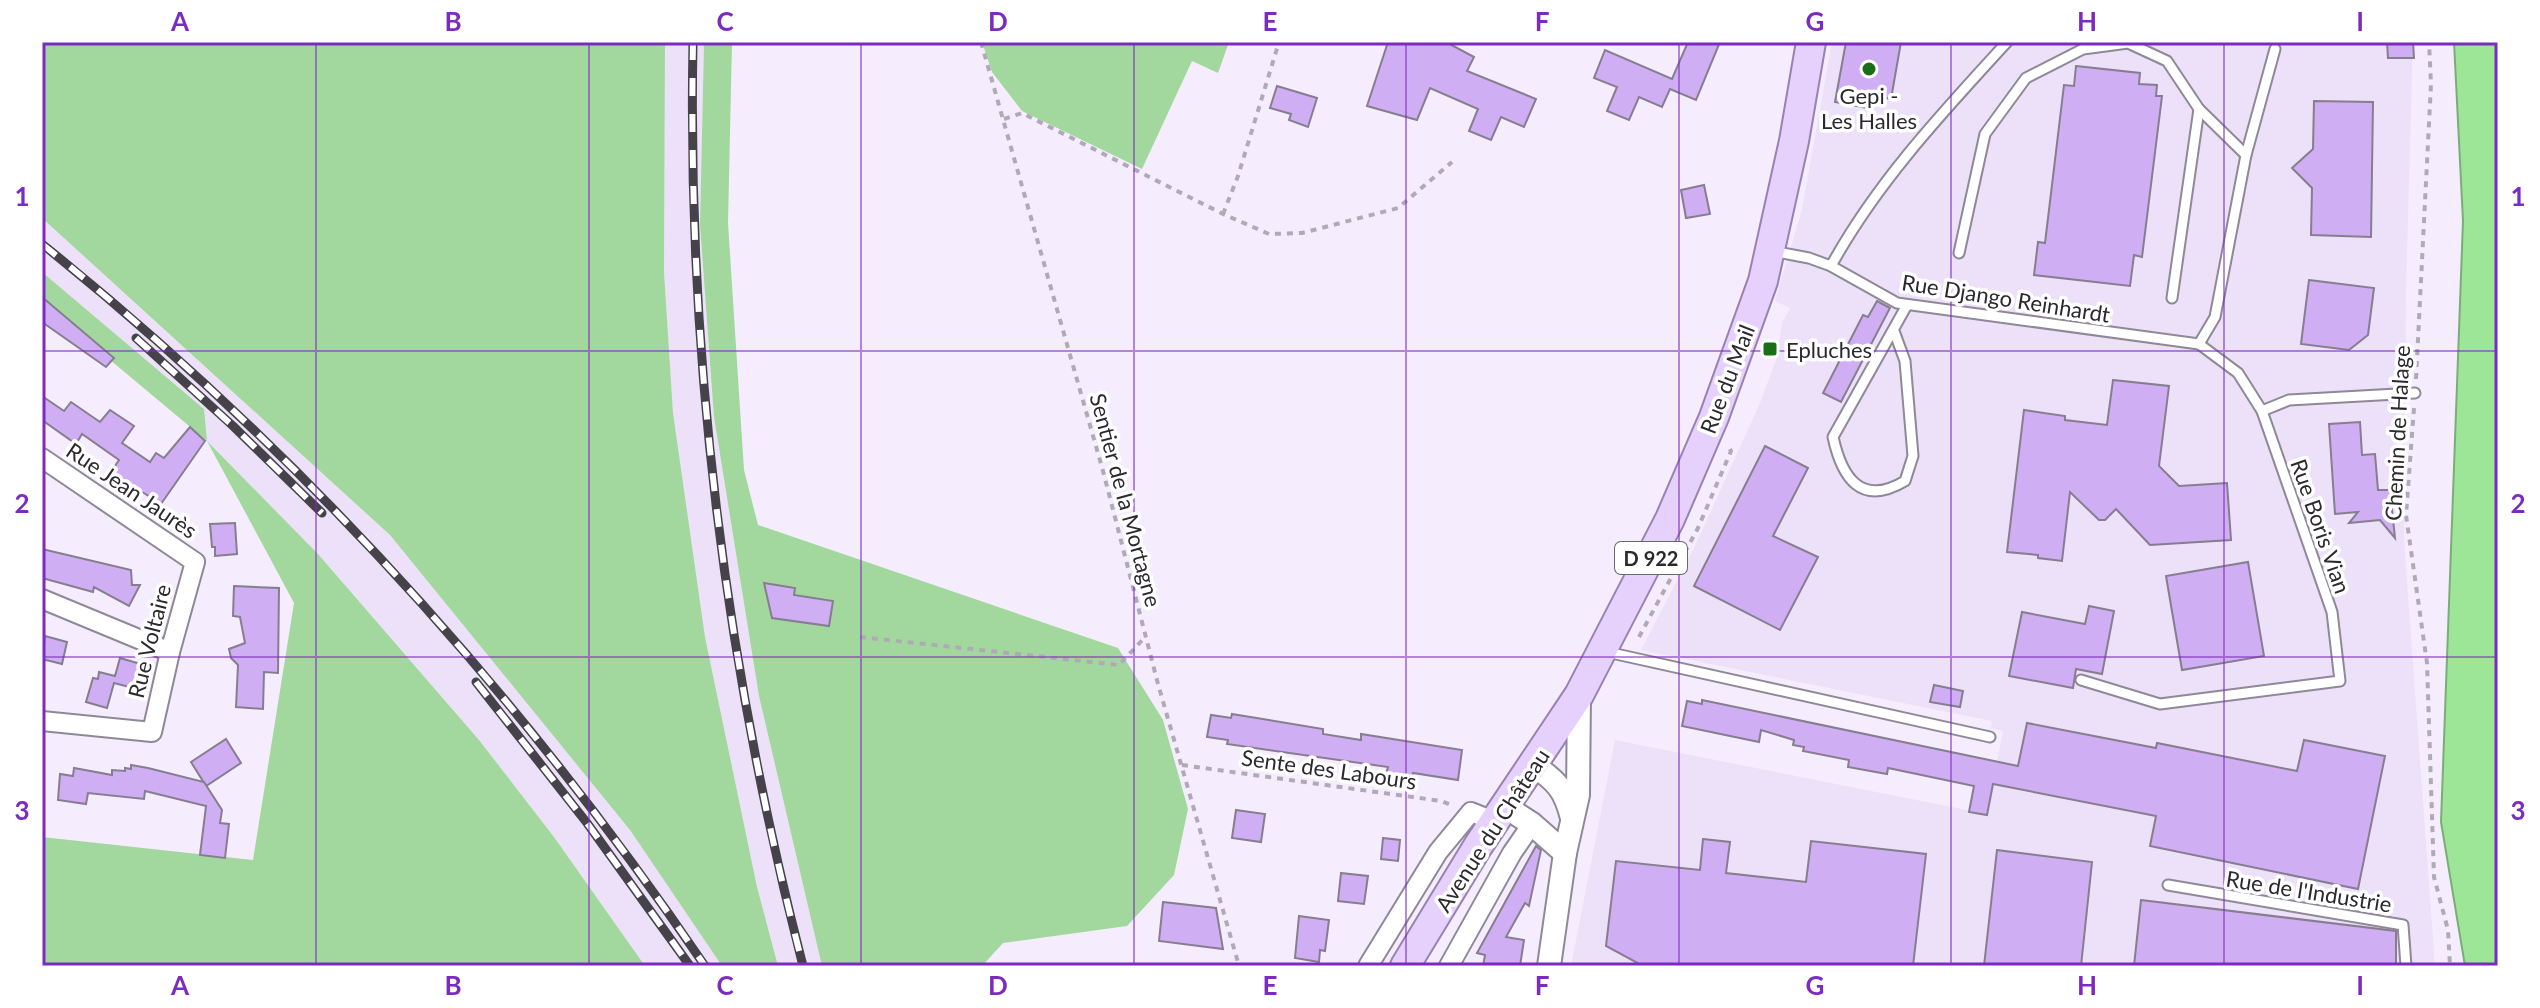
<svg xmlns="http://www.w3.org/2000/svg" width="2540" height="1008" font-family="Lato,sans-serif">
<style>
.built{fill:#ece1f9}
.green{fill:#a2d89d}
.water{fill:#9de697;stroke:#7bad78;stroke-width:2}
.building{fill:#d0aef4;stroke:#857e8e;stroke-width:2}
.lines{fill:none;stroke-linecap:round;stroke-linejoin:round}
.service-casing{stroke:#8f8897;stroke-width:13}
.minor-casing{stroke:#8f8897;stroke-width:22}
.tertiary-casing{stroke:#8f8897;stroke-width:26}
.primary-casing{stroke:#9982b1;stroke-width:32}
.path{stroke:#b0aab7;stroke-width:4;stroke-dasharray:6 6;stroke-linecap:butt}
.service{stroke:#fff;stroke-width:9}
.minor{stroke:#fff;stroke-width:18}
.tertiary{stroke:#fff;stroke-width:22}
.primary{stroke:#e5d1fb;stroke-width:28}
.rail-casing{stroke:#464249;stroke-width:9}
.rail{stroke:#fff;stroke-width:6;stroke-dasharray:18;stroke-linecap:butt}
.grid{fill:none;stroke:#7b2cbf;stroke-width:2;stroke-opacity:0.55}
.poi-dot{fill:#196e17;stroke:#fff;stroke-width:3}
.labels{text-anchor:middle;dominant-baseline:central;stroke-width:7;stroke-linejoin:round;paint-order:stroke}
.shield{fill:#fff;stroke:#6b686d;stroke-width:2}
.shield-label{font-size:20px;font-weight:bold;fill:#2b282e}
.poi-label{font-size:22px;fill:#2b282e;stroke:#fff}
.street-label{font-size:22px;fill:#2b282e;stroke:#fff}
.neatline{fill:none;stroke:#7b2cbf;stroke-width:3}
.grid-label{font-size:26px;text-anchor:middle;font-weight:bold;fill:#7b2cbf}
</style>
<rect width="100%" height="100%" fill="#f5edfe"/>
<g class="built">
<path d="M665 42H704L700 225 714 417 759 696 822 966H778L757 887 705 637 673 413 664 272Z"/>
<path d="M1832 42H2413L2406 290 2404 540 2435 966H1571L1615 740 1987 814 2003 731 1991 728 1992 721 1641 650 1695 546 1760 403 1777 357 1782 323 1790 308 1775 301 1802 209Z"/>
<path d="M42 218 390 535 630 830 722 966H645L554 837 479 740 318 554 207 441 204 409 42 272Z"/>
</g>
<g class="green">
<path d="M42 42H665L664 272 673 413 705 637 757 887 778 966H722L630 830 390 535 42 218Z"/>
<path d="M704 42H732L728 223 744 470 758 525 1118 648 1163 720 1188 809 1174 875 1127 926 1003 943 982 966H822L759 696 714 417 700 225Z"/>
<path d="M982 42H1229L1218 73 1192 61 1142 169 1022 111 992 72Z"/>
<path d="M42 272 204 409 207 441 318 554 479 740 554 837 645 966H42V837L253 860 294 603 207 441 42 303Z"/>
</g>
<path class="water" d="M2454 42H2498V966H2465L2441 822 2463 221Z"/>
<g class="building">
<path d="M1388 42H1446L1474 57 1467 71 1536 99 1524 127 1501 117 1491 140 1469 131 1478 109 1430 88 1417 120 1367 106Z"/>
<path d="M1688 42H1720L1696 100 1670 89 1662 107 1639 97 1629 120 1607 111 1617 87 1594 78 1605 50 1672 79Z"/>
<path d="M1846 42H1901L1891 99 1870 95 1868 108 1835 102Z"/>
<path d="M2387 42H2413L2414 58H2388Z"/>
<path d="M2076 66 2140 73 2139 84 2157 85 2156 96H2162L2142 257 2134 255 2130 286 2034 275 2038 242 2045 243 2064 85 2074 86Z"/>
<path d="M1277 86 1317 98 1308 127 1289 120 1291 114 1270 108Z"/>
<path d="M2314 101 2373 102 2371 237 2311 235 2312 188 2292 168 2313 149Z"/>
<path d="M1704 185 1710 214 1686 218 1681 190Z"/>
<path d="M2309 280 2374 288 2368 335 2349 350 2301 344Z"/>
<path d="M42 297 114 358 106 367 42 322Z"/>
<path d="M1877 301 1890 308 1841 402 1823 393 1863 315 1868 317Z"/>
<path d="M2113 380 2169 386 2159 466 2179 486 2227 483 2231 540 2150 545 2116 509 2105 520H2099L2070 492 2062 561 2038 558V555L2007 552 2024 410 2065 416V420L2107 425Z"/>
<path d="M42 396 64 411 71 402 100 422 110 410 134 426 122 443 150 462 156 453 164 458 190 427 205 441 161 504 111 472 119 460 82 434 76 444 42 420Z"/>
<path d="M2360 422 2362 455 2375 454 2378 490H2390L2395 538 2380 520 2349 523 2358 512 2335 514 2329 424Z"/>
<path d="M1765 446 1808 468 1773 536 1818 557 1780 630 1694 586Z"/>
<path d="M235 523 237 554 215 556V547H212L210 524Z"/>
<path d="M42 549 131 570 132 585H140L129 606 94 587 93 592 42 578Z"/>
<path d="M2248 562 2264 656 2182 670 2166 576Z"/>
<path d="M764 583 795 588 794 595 833 601 829 626 772 618Z"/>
<path d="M234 586 279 588 278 673 264 672 263 709 236 707 238 665 231 658 229 649 245 643 240 617 233 616Z"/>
<path d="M2089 606 2114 611 2102 674 2076 669 2073 688 2009 676 2022 612 2085 624Z"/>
<path d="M45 636 67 642 62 664 42 659Z"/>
<path d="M120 658 144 665 137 689 114 683 107 708 86 702 93 678 98 679 99 672 115 676Z"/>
<path d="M1934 685 1963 691 1960 707 1930 702Z"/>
<path d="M1702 700 2018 766 2027 723 2156 748 2157 743 2297 771 2304 740 2385 756 2358 889 2150 846 2156 816 1993 784 1987 815 1969 812 1974 786 1888 768 1887 774 1848 767 1849 760 1803 751 1804 747 1793 745 1794 740 1761 730 1759 742 1682 726 1687 701 1702 704Z"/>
<path d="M1232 714 1323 729V734L1361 740V734L1462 750 1458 780 1413 773 1412 778 1386 774 1388 767 1227 744 1228 740 1207 737 1211 715 1231 718Z"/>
<path d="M226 739 241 763 206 786 191 762Z"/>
<path d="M131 765 148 768 204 782 222 810 220 823 229 824 225 858 200 855 206 806 145 791 144 799 88 793 86 804 58 800 60 774 73 776 74 768 112 775V770L125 771V768L131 769Z"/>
<path d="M1236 810 1265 814 1261 842 1232 838Z"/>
<path d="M1383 838 1400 840 1398 861 1381 859Z"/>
<path d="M1703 839 1730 842 1726 873 1806 882 1811 841 1926 854 1913 966H1643L1606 946 1616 861 1700 870Z"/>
<path d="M1536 846 1541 850 1529 906 1525 903 1506 937 1524 940 1520 966H1483L1485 955 1477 953Z"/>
<path d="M1997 850 2092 862 2081 966H1984Z"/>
<path d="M1341 873 1368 876 1364 904 1338 901Z"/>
<path d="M2141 900 2396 931V966H2134Z"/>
<path d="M1163 902 1216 908 1223 949 1159 941Z"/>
<path d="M1299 916 1329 920 1325 951 1320 950 1319 962 1295 958Z"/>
</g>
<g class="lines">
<g class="service-casing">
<g id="service">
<path d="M1772 251 1809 258 1831 266 1897 303 2199 344"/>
<path d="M1959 253 1985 134 2026 78 2083 49 2128 43 2167 61 2199 109 2246 155"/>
<path d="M1831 266C1877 182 1943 112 2007 42"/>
<path d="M2172 298 2199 109"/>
<path d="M1894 331 1905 361 1913 456 1905 481C1861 507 1842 478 1833 437L1907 305"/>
<path d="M2262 411 2289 400 2415 393"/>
<path d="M1607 652 1990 737"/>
<path d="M2081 680 2160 704 2340 681 2332 612 2262 411 2238 373 2199 344 2215 317 2246 155 2275 49"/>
<path d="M2168 885 2403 925 2406 966"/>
</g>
</g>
<g class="minor-casing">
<g id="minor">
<path d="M42 458 195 562 170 652 152 732 42 721"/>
<path d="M42 599 170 652"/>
<path d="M1368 966 1438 852 1471 812 1496 822"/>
<path d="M1449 966 1512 853 1532 824"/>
</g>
</g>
<g class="tertiary-casing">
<g id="tertiary">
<path d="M1533 765C1557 781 1565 790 1572 818"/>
<path d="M1506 807 1532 824 1565 853"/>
<path d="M1549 966 1565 853 1578 795 1579 695"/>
</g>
</g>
<g class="primary-casing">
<path id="primary" d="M1405 966 1478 846 1579 695 1670 519 1714 417 1763 281 1794 141 1811 42"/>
</g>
<g class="path">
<path d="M981 42 1103 471 1158 684 1239 966"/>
<path d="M1004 119 1022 113 1223 214 1269 234 1302 233 1398 208 1452 162"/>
<path d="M1223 214 1238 176 1279 42"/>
<path d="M2416 379 2431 84 2429 42"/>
<path d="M2414 408 2406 515 2427 663 2434 877 2448 930 2450 966"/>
<path d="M860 637 1119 665 1146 636"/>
<path d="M1639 637 1698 528 1731 451 1727 444"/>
<path d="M1182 765 1441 801 1454 806"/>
</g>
<use href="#service" class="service"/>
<use href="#minor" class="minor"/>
<use href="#tertiary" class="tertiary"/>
<use href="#primary" class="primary"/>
<g class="rail-casing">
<g id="rail">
<path d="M693 42C687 354 725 664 803 966"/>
<path d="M42 244C299 450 520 694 705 966"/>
<path d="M136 338 233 426 322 513"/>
<path d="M476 682 587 823 690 966"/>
</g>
</g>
<use href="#rail" class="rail"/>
</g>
<path class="grid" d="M316 42V966M589 42V966M861 42V966M1134 42V966M1406 42V966M1679 42V966M1951 42V966M2224 42V966M42 351H2498M42 657H2498"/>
<g class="poi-dot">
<circle cx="1869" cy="69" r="8"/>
<rect x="1762" y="341" width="16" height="16" rx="4"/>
</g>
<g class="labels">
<rect class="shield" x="1615" y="542" width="72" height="32" rx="6"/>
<g class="shield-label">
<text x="1651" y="558">D 922</text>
</g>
<g class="poi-label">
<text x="1869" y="95">Gepi -<tspan x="1869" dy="25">Les Halles</tspan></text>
<text x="1786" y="349" text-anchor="start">Epluches</text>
</g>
<g class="street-label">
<text transform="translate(2006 298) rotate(9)">Rue Django Reinhardt</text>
<text transform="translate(1727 379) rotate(-69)">Rue du Mail</text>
<text transform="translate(2397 433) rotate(-87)">Chemin de Halage</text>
<text transform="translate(132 490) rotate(34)">Rue Jean Jaurès</text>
<text transform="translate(1126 500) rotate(75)">Sentier de la Mortagne</text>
<text transform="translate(2321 526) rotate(71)">Rue Boris Vian</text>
<text transform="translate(149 641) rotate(-76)">Rue Voltaire</text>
<text transform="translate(1329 769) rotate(8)">Sente des Labours</text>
<text transform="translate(1492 830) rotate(-57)">Avenue du Château</text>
<text transform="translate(2309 891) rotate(9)">Rue de l'Industrie</text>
</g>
</g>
<rect width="2540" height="1008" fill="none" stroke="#ffffff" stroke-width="88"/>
<rect x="44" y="44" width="2452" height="920" class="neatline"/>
<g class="grid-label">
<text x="180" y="31">A</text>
<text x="453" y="31">B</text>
<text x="725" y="31">C</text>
<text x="998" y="31">D</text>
<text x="1270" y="31">E</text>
<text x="1542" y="31">F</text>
<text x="1815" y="31">G</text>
<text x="2087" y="31">H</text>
<text x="2360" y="31">I</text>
<text x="22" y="206">1</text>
<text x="2518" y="206">1</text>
<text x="22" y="513">2</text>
<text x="2518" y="513">2</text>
<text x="22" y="820">3</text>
<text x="2518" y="820">3</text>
<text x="180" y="995">A</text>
<text x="453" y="995">B</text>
<text x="725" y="995">C</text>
<text x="998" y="995">D</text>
<text x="1270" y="995">E</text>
<text x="1542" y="995">F</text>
<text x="1815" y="995">G</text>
<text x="2087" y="995">H</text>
<text x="2360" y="995">I</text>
</g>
</svg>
